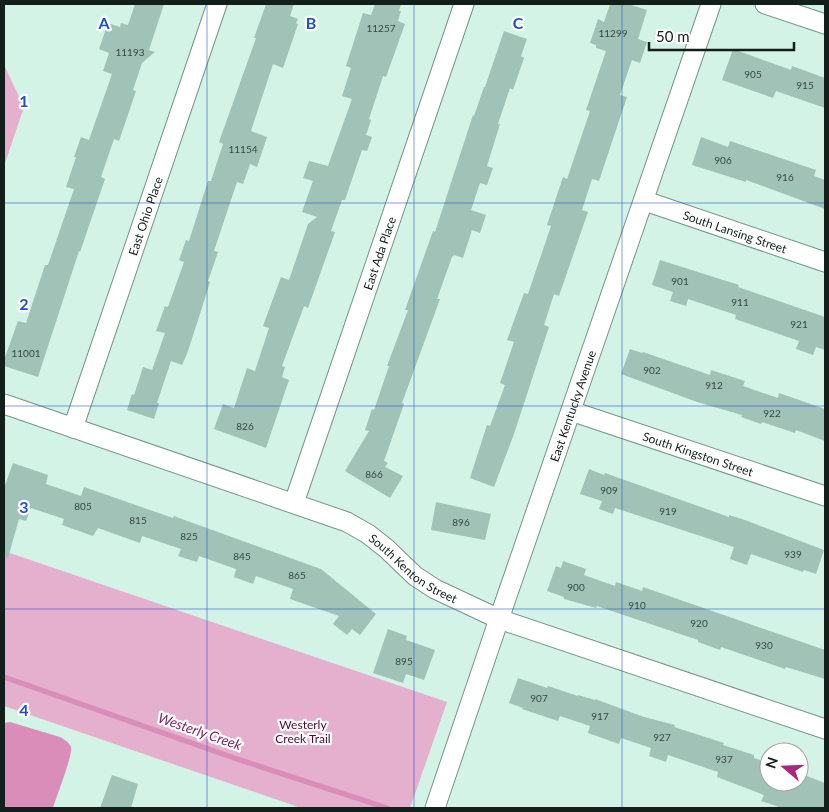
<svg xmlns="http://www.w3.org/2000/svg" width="829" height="812" font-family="Lato,sans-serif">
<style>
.green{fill:#e4b0cd}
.water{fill:#db8dba}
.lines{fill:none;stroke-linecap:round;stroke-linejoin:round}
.stream{stroke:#db8dba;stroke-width:5.5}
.building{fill:#a1c2b6}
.street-casing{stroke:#759489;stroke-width:21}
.street{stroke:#fff;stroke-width:19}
.grid{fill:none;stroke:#1d4ed8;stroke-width:1;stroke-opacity:0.55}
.labels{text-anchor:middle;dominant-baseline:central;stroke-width:4.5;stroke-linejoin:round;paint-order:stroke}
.number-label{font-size:10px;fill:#364842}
.street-label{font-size:12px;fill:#131f1b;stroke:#fff}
.park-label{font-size:12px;fill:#4e0938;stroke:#fff}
.water-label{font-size:14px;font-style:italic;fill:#802661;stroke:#fff}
.grid-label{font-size:16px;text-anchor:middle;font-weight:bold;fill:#1d4ed8;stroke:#fff;stroke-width:4.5;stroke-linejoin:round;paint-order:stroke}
</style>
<rect width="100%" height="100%" fill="#d2f3e6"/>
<g class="green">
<path d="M4 65 24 107 4 166Z"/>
<path d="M4 551 447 702 410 808H301L4 706Z"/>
</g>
<path class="water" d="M10 722 60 737C65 740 69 742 71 747 73 755 56 798 53 808H4V723Z"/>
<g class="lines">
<path class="stream" d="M4 677 237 759 387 808"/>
</g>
<g class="building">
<path d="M135 4H164L149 50 155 52 142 63 133 90 136 91 119 141 114 139 101 177 105 179 80 252 79 251 38 377 4 366V360L18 321 26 323 45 265H48L74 189 66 187 76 157H74L81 137 89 140 112 74 103 71 109 53 99 49 108 23 120 27 121 23 128 25Z"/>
<path d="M266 4H294L290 16 298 19 296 23 298 24 283 68 273 64 251 131 267 137 257 167 250 164 243 184 237 182 214 251 218 252 208 281 210 282 199 317 187 354 182 365 171 361 157 403H159L154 419 127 410 132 394 134 395 143 367 152 370 165 333 156 331 165 306 168 307 184 262 179 260 186 240 189 241 208 181H211L223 144 219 142 256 38H254Z"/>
<path d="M375 4H401L399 11H401L398 21 405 24 386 77 383 76 369 119 371 120 366 135 372 137 367 151 362 150 345 200H342L331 231 335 232 308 308 304 306 282 366 285 367 282 377 289 380 266 448 214 429 223 404 234 408 247 368 255 371 269 328 263 326 281 277 289 280 308 224 317 217 302 212 313 181 303 178 309 161 328 166 352 99 342 96 351 68 346 66 363 13 371 15Z"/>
<path d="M610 4H628L647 10 638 39 647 42 640 63 632 60 620 95 627 97 599 181 592 179 582 210 588 212 559 296 554 294 544 325 549 327 514 434 494 487 470 478 487 425 490 426 505 385 500 383 514 342 507 340 524 293 528 294 551 226 547 225 563 177 567 179 590 111 586 110 606 51 596 48V45L590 43 598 19 604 22Z"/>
<path d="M504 31 527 39 521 56 524 58 513 90 510 88 498 124H500L487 166 493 168 487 185 480 183 471 210 486 215 480 233 472 230 463 258 454 255 452 257 437 299H440L402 403 404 404 384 461 388 463 385 467 403 476 390 498 345 471 369 431 365 430 372 409 374 410 389 366H387L408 310H405L433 231 435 232 473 115 474 116 484 87H485Z"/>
<path d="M733 49 791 70 792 66 825 78V108L776 91 773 98 722 80Z"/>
<path d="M701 137 728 147 730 141 816 170 814 176 825 180V209L746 180V182L692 165Z"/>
<path d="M660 260 739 285 738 287 825 317V350L816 347 813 355 796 349 799 341 735 319 736 315 688 299 686 306 670 301 673 292 652 285Z"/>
<path d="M630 349 642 353 643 352 710 375 711 370 745 381 743 386 778 398 779 393 825 409V441L796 430 795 433 762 422 761 424 741 417 742 415 697 402 621 374Z"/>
<path d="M13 463 48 475 46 484 81 496 84 487 173 518 174 516 190 522 321 569 376 614 360 635 352 629 347 635 333 624 339 616 290 599 293 589 256 576 253 584 234 577 236 569 199 556 197 562 178 556 181 549 142 536 140 543 98 528 93 536 62 525 64 519 31 508 26 521 19 519 8 558 4 557V488Z"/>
<path d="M589 469 604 475 605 473 729 517V515L745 520 824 550 816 574 804 570 803 572 751 554 747 565 730 559 734 547 615 508 613 514 599 509 602 501 580 494Z"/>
<path d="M436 502 491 514 485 540 431 530Z"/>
<path d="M563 561 586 569 584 575 615 586 616 582 642 591 643 587 825 650V679L786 667 785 669 721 647 720 650 698 642V640L597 606 596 608 564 599V597L547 591 556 566 561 568Z"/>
<path d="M388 629 407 636 406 640 435 650 424 680 406 674 403 683 373 673Z"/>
<path d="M518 678 547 688 548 686 578 696V695L595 700V699L644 717 675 725 674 727 724 743 723 745 754 755V758L769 763V782H799V773L825 783V808H782L761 801 764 795 717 777 718 772 668 755 666 762 649 756 651 748 621 738 619 744 588 733 590 726 560 716 558 721 522 709 523 708 509 703Z"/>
<path d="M112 775 138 784 131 808H100Z"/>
</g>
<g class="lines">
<g class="street-casing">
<g id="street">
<path d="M765 4 825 24"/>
<path id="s1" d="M645 201 825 262"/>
<path id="s2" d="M4 404 347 522 368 534 387 549 415 576 435 589 499 619 825 729"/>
<path id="s3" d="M571 411 825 496"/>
<path id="s4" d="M73 428 217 4"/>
<path id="s5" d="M294 503 464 4"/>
<path id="s6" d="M435 808 499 619 711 4"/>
</g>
</g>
<use href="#street" class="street"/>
</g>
<path class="grid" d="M207 4V808M414 4V808M622 4V808M4 203H825M4 406H825M4 609H825"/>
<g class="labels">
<g class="number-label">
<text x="381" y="28">11257</text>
<text x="613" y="33">11299</text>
<text x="130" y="52">11193</text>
<text x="753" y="74">905</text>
<text x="805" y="85">915</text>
<text x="243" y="149">11154</text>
<text x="723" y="160">906</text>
<text x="785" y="177">916</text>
<text x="680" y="281">901</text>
<text x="740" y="302">911</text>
<text x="799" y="324">921</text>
<text x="26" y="353">11001</text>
<text x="652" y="370">902</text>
<text x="714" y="385">912</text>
<text x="772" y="413">922</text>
<text x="245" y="426">826</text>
<text x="374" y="474">866</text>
<text x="609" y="490">909</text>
<text x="83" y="506">805</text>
<text x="668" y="511">919</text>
<text x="138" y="520">815</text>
<text x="461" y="522">896</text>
<text x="189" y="536">825</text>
<text x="793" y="554">939</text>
<text x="242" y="556">845</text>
<text x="297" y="575">865</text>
<text x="576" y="587">900</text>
<text x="637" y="605">910</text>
<text x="699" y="623">920</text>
<text x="764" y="645">930</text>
<text x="404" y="661">895</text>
<text x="539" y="698">907</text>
<text x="600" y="716">917</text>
<text x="662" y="737">927</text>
<text x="724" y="759">937</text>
</g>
<g class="street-label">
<text stroke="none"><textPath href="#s4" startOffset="224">East Ohio Place</textPath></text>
<text stroke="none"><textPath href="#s1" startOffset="95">South Lansing Street</textPath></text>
<text stroke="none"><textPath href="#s5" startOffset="264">East Ada Place</textPath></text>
<text stroke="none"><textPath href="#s6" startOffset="425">East Kentucky Avenue</textPath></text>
<text stroke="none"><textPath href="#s3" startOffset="134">South Kingston Street</textPath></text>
<text stroke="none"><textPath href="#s2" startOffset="444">South Kenton Street</textPath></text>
</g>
<g class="park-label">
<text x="303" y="724">Westerly<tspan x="303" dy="14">Creek Trail</tspan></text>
</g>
<g class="water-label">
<text transform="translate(200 731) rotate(19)">Westerly Creek</text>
</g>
</g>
<g class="grid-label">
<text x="104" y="29">A</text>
<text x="311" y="29">B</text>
<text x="518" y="29">C</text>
<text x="24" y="107">1</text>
<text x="24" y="310">2</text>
<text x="24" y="513">3</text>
<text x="24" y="716">4</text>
</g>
<rect width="829" height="812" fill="none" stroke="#131f1b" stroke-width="10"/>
<g transform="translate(784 767) rotate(289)"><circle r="24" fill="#ffffff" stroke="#a1a5a4"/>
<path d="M0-4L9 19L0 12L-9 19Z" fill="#a6297d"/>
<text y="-8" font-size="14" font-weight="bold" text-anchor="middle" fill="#131f1b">N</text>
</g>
<path d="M649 42v8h145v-8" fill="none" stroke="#131f1b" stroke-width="2.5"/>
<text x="656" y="42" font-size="15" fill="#131f1b" stroke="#ffffff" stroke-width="4" paint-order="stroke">50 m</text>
</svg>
